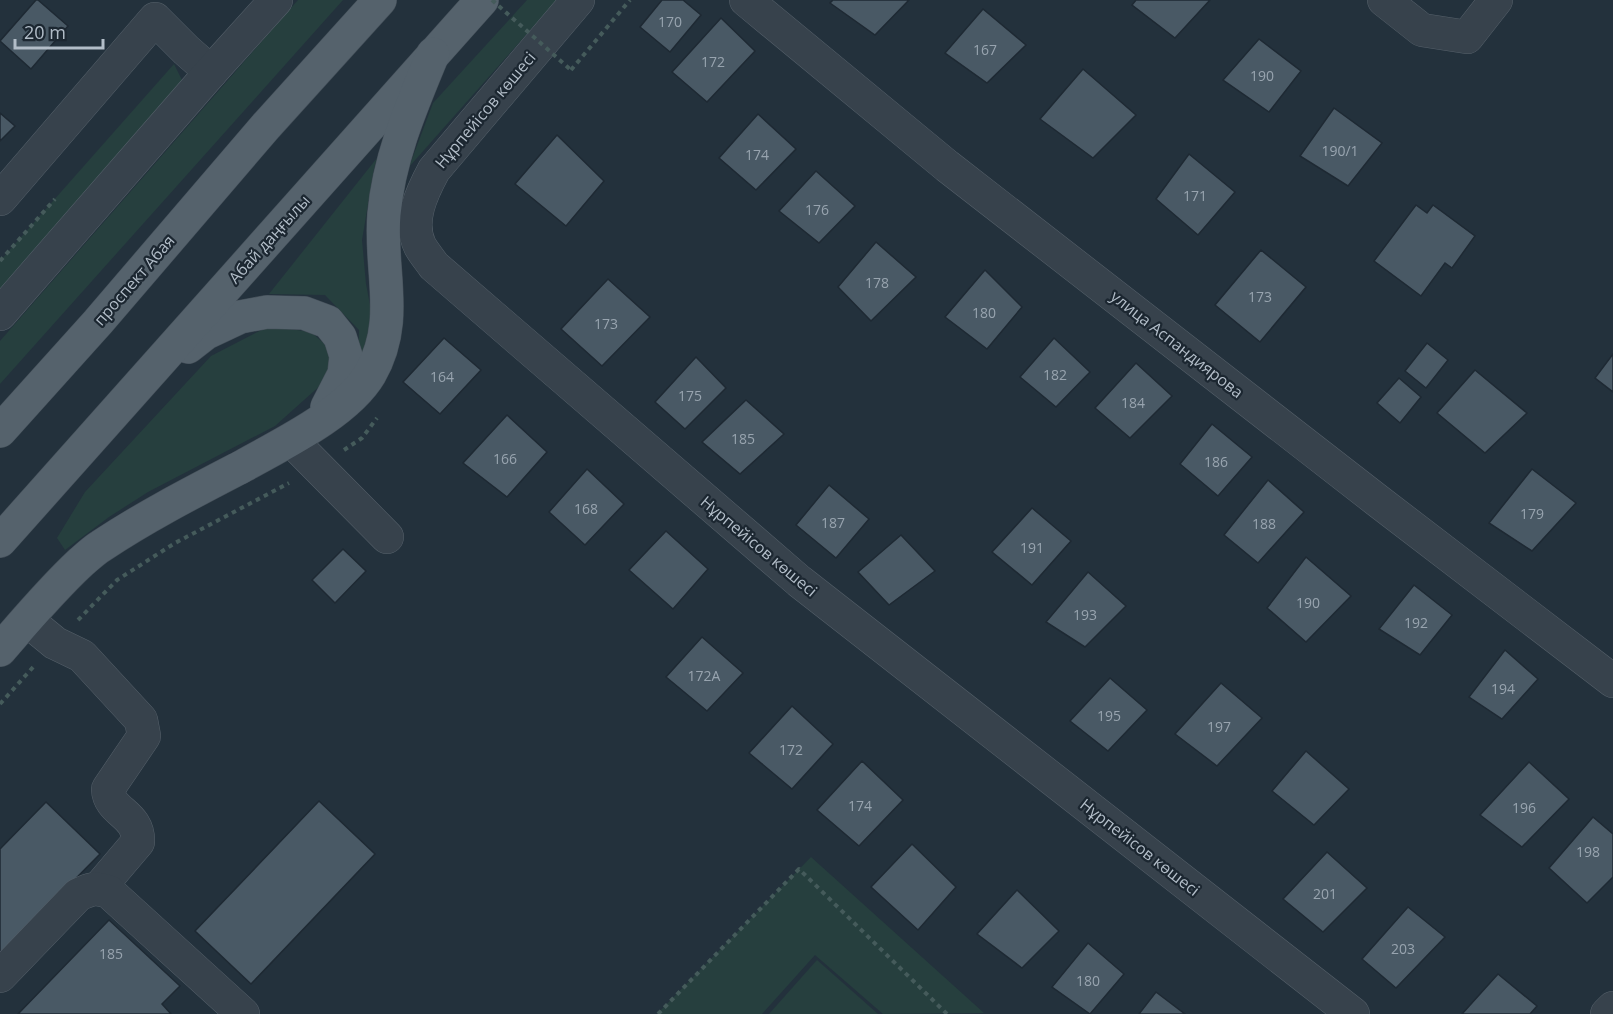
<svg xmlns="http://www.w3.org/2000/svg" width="1613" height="1014" font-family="'Open Sans',sans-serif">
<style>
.green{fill:#263f3e}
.building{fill:#495965;stroke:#1e2933;stroke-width:1.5}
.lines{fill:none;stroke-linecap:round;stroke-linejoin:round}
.minor-casing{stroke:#55606a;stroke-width:34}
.major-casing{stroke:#434e58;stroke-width:34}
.path{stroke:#455b5b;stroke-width:4;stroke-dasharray:4.5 4.5;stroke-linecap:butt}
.minor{stroke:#37424c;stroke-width:33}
.major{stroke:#55626c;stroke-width:33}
.path-bridge{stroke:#455b5b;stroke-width:4;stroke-dasharray:4.5 4.5;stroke-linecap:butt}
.labels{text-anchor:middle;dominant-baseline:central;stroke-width:4.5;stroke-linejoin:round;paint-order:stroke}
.number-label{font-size:14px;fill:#98a4af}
.street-label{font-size:16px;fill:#b2bdc8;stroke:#1c2731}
</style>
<rect width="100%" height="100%" fill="#23313c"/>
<g class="green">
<path d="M298 0H343L0 384V341Z"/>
<path d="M527 0H557L409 167 433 103Z"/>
<path d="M174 64 184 84 0 290V261Z"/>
<path d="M377 158 374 169 362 240 366 284 374 326 353 385 358 358 359 330 325 295 269 294Z"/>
<path d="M269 326 311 332 327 346 336 367 323 383 275 426 148 492 109 517 65 550 57 538 85 492 211 356Z"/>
<path d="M811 857 984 1013 883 1014 815 955 762 1014H657Z"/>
<path d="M817 960 878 1014H769Z"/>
</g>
<g class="building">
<path d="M36 0H38L68 26 31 69 0 41Z"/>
<path d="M662 0H683L701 15 670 52 640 27Z"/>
<path d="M833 0H909L875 35 830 3Z"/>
<path d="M1136 0H1210L1175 38 1132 5Z"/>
<path d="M983 9 1026 45 987 83 945 53Z"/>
<path d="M721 18 755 51 707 102 672 72Z"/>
<path d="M1259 39 1301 71 1269 112 1223 80Z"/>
<path d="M1083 69 1136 115 1093 158 1040 119Z"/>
<path d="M1334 108 1382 143 1348 186 1300 156Z"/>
<path d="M0 113 15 126 0 141Z"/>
<path d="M758 114 796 149 756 190 719 158Z"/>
<path d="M557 135 604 181 566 226 515 184Z"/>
<path d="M1189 154 1235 192 1198 235 1156 199Z"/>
<path d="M816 171 855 206 819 243 779 211Z"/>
<path d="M1416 205 1427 213 1433 205 1475 236 1452 268 1445 263 1421 296 1374 261Z"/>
<path d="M876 242 916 277 871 321 838 287Z"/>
<path d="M1261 250 1306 287 1260 342 1215 305Z"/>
<path d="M985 270 1022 307 987 349 945 317Z"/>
<path d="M608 279 650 317 602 366 561 329Z"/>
<path d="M444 338 481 370 440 414 403 382Z"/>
<path d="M1054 338 1090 372 1056 407 1020 377Z"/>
<path d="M1427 343 1448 360 1426 388 1405 371Z"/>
<path d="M1613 354V392L1595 378Z"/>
<path d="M696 357 726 388 685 429 655 402Z"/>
<path d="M1136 363 1172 396 1130 438 1095 408Z"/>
<path d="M1475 370 1527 413 1485 453 1437 413Z"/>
<path d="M1399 378 1421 397 1400 423 1377 403Z"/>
<path d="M746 400 784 434 740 474 702 442Z"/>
<path d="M507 415 547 452 507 497 463 463Z"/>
<path d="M1212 424 1252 457 1218 496 1180 464Z"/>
<path d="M587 469 624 504 585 545 549 512Z"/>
<path d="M1532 469 1576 503 1532 551 1489 523Z"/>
<path d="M1268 480 1304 512 1258 563 1224 535Z"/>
<path d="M829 485 869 519 836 558 796 525Z"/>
<path d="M1032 508 1071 541 1032 585 992 552Z"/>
<path d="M666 531 708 569 673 609 629 570Z"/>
<path d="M901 535 935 571 889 605 858 572Z"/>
<path d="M343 549 366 571 335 603 312 580Z"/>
<path d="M1306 557 1351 596 1306 642 1267 608Z"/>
<path d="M1088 572 1126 606 1085 647 1046 622Z"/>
<path d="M1414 585 1452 615 1420 655 1379 629Z"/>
<path d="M702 637 743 673 707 711 666 677Z"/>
<path d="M1505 650 1538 679 1502 719 1469 697Z"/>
<path d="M1110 678 1147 710 1108 751 1070 721Z"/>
<path d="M1221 683 1262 718 1217 766 1175 734Z"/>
<path d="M792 706 833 744 792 789 749 753Z"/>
<path d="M1306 751 1349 789 1314 825 1272 791Z"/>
<path d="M862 761 903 800 859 846 817 810Z"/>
<path d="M1529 762 1569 799 1522 847 1480 815Z"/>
<path d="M319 801 375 854 251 984 195 931Z"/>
<path d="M46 802 100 854 0 955V849Z"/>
<path d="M1593 817 1613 834V877L1587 903 1549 868Z"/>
<path d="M912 844 956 887 918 930 871 887Z"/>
<path d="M1327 852 1367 888 1323 932 1283 899Z"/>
<path d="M1017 890 1059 931 1022 968 977 934Z"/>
<path d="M1408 907 1445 937 1396 988 1362 959Z"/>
<path d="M109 920 180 986 162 1004 171 1014H18Z"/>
<path d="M1088 943 1124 974 1090 1014 1052 987Z"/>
<path d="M1498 974 1537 1006 1530 1014H1462Z"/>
<path d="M1156 992 1185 1014H1139Z"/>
</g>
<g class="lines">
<g class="minor-casing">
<g id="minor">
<path d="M578 0 434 170C422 192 408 221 420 246 424 253 429 259 434 266L799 581 1353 1014"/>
<path d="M746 0 947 166 1378 501 1613 681"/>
<path d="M1384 0 1422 30 1467 37 1496 0"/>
<path d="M0 199 155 19 186 50 211 72"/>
<path d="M0 314 211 72 276 0"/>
<path d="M291 440 387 537"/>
<path d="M27 620 55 643 82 656 141 720 144 736 108 789C109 813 139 813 138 842L99 888"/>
<path d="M0 976 78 895C90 889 96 887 109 892L243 1014"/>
<path d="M1607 1014 1613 1008"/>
</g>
</g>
<g class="major-casing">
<g id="major">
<path d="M188 347 206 333 240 317 267 312 304 313 328 322 340 337 346 356 344 374 327 407"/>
<path d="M0 431 98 322 266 126 380 0"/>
<path d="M0 541 482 0"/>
<path d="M0 650C26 620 51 590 80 563 87 557 93 551 101 546 146 516 195 491 243 466 282 444 347 413 370 374 401 321 379 270 384 214 389 157 412 105 433 54"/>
</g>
</g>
<g class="path">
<path d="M571 70 630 0"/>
<path d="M0 261 55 199"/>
<path d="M344 450 362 438 377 418"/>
<path d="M78 620 117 580 175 543 289 483"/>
<path d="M0 704 35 665"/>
<path d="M658 1014 799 869 947 1014"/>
</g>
<use href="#minor" class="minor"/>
<use href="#major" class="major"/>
<path class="path-bridge" d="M492 0 571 70"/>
</g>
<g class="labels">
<g class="number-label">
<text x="670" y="21">170</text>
<text x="985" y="49">167</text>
<text x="713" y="61">172</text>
<text x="1262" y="75">190</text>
<text x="1340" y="150">190/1</text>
<text x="757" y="154">174</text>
<text x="1195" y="195">171</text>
<text x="817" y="209">176</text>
<text x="877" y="282">178</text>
<text x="1260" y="296">173</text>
<text x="984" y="312">180</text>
<text x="606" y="323">173</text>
<text x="1055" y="374">182</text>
<text x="442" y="376">164</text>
<text x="690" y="395">175</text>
<text x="1133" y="402">184</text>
<text x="743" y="438">185</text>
<text x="505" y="458">166</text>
<text x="1216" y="461">186</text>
<text x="586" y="508">168</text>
<text x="1532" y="513">179</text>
<text x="833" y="522">187</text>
<text x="1264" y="523">188</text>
<text x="1032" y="547">191</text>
<text x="1308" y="602">190</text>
<text x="1085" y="614">193</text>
<text x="1416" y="622">192</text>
<text x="704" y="675">172А</text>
<text x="1503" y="688">194</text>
<text x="1109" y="715">195</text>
<text x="1219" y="726">197</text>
<text x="791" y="749">172</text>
<text x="860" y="805">174</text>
<text x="1524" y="807">196</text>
<text x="1588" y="851">198</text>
<text x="1325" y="893">201</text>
<text x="1403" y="948">203</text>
<text x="111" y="953">185</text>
<text x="1088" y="980">180</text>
</g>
<g class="street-label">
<text transform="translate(485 110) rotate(-50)">Нұрпейісов көшесі</text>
<text transform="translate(269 239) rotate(-48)">Абай даңғылы</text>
<text transform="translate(134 280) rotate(-49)">проспект Абая</text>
<text transform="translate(1177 344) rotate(38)">улица Аспандиярова</text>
<text transform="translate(759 546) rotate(40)">Нұрпейісов көшесі</text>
<text transform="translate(1140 847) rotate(38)">Нұрпейісов көшесі</text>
</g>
</g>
<path d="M15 39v9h88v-9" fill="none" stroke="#b2bdc8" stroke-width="3"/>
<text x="24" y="39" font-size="18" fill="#b2bdc8" stroke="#1c2731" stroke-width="4.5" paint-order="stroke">20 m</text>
</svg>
